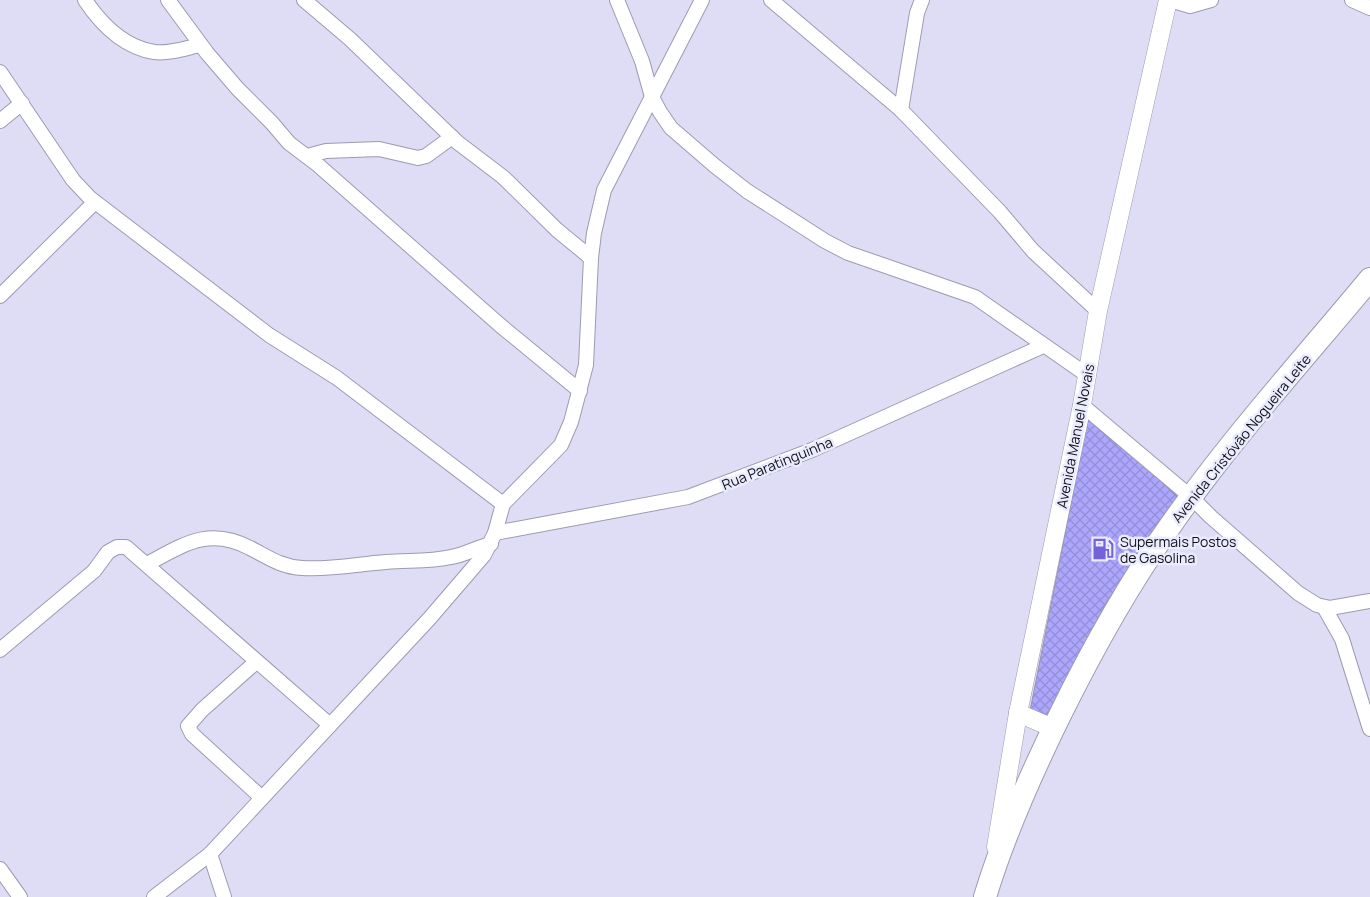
<svg xmlns="http://www.w3.org/2000/svg" width="1370" height="897" font-family="Manrope,sans-serif">
<style>
.building{fill:url(#building-cross-hatch);stroke:#9594ab}
.lines{fill:none;stroke-linecap:round;stroke-linejoin:round}
.minor-casing{stroke:#9b9bb1;stroke-width:16}
.tertiary-casing{stroke:#9b9bb1;stroke-width:19}
.primary-casing{stroke:#9b9bb1;stroke-width:24}
.minor{stroke:#fff;stroke-width:14}
.tertiary{stroke:#fff;stroke-width:18}
.primary{stroke:#fff;stroke-width:22}
.labels{text-anchor:middle;dominant-baseline:central;stroke-width:5;stroke-linejoin:round;paint-order:stroke}
.street-label{font-size:14px;fill:#101018;stroke:#ebebfe}
.poi-label{font-size:14px;fill:#101018;stroke:#ebebfe;text-anchor:start}
</style>
<defs>
<pattern id="building-cross-hatch" width="8" height="8" patternUnits="userSpaceOnUse" patternTransform="scale(1.25)"><rect width="8" height="8" fill="#aca6fc"/><path d="M0 0l8 8M0 8l8-8" fill="none" stroke="#938ed7"/></pattern>
</defs>
<rect width="100%" height="100%" fill="#deddf5"/>
<path class="building" d="M1088 418 1181 497 1107 601 1049 717 1030 711Z"/>
<g class="lines">
<g class="minor-casing">
<g id="minor">
<path d="M85 0C101 24 124 47 154 52 169 54 186 48 200 45"/>
<path d="M168 0 207 53 237 88 272 123 289 143 318 165 501 326 580 391"/>
<path d="M304 0 350 39 457 142 503 177 557 230 591 258"/>
<path d="M617 0 642 61 652 97 660 112 671 128 715 166 747 191 825 241 848 253 975 297 1087 375"/>
<path d="M771 0 901 110 1000 212 1033 251 1098 311"/>
<path d="M1170 0 1190 6 1211 0"/>
<path d="M1352 0 1370 8"/>
<path d="M0 72 73 180 90 198 269 335 337 378 503 504"/>
<path d="M901 110 917 13 922 0"/>
<path d="M0 121 22 103"/>
<path d="M307 156 326 151 379 149 418 158 426 156 452 137"/>
<path d="M0 296 95 202"/>
<path d="M1082 405 1191 497 1211 517 1298 593 1317 605 1330 608 1370 601"/>
<path d="M495 533 688 497 812 450 1043 346"/>
<path d="M147 564C183 545 209 526 250 548 268 557 281 567 302 568 331 570 358 564 386 562 408 560 429 562 451 557 465 555 477 547 491 544"/>
<path d="M1324 607 1342 639 1370 729"/>
<path d="M0 650 94 571 108 552 117 547H126L330 725"/>
<path d="M256 662 202 710 188 726 192 734 262 798"/>
<path d="M210 854 224 897"/>
<path d="M0 869 20 897"/>
<path d="M154 897 210 854 429 619 484 555 495 533 503 504 561 445 571 422 586 365 591 258 594 233 604 190 702 0"/>
</g>
</g>
<g class="tertiary-casing">
<g id="tertiary">
<path d="M1018 713 1053 728"/>
<path d="M996 847 1018 713 1082 405 1098 311 1168 0"/>
</g>
</g>
<g class="primary-casing">
<path id="primary" d="M985 897C1004 834 1031 774 1060 715 1092 650 1126 588 1168 529 1229 441 1302 361 1370 279"/>
</g>
<use href="#minor" class="minor"/>
<use href="#tertiary" class="tertiary"/>
<use href="#primary" class="primary"/>
</g>
<defs>
<g id="fuel-bare" transform="scale(1.725)"><path d="M-5.5-6h7V0h2V4h1.3V-2.5L3-4.5l.8-.8L6-3V5H2.5V1h-1V6h-7ZM-4.2-4.7v3.2H.2V-4.7Z" fill="#7461dc" stroke="#ebebfe" stroke-width="2.5" paint-order="stroke"/></g>
</defs>
<g fill-rule="evenodd">
<use href="#fuel-bare" x="1103" y="549"/>
</g>
<g class="labels">
<g class="street-label">
<text transform="translate(1075 436) rotate(-79)">Avenida Manuel Novais</text>
<text transform="translate(1241 438) rotate(-51)">Avenida Cristóvão Nogueira Leite</text>
<text transform="translate(777 463) rotate(-22)">Rua Paratinguinha</text>
</g>
<g class="poi-label">
<text x="1120" y="541">Supermais Postos<tspan x="1120" dy="16">de Gasolina</tspan></text>
</g>
</g>
</svg>
